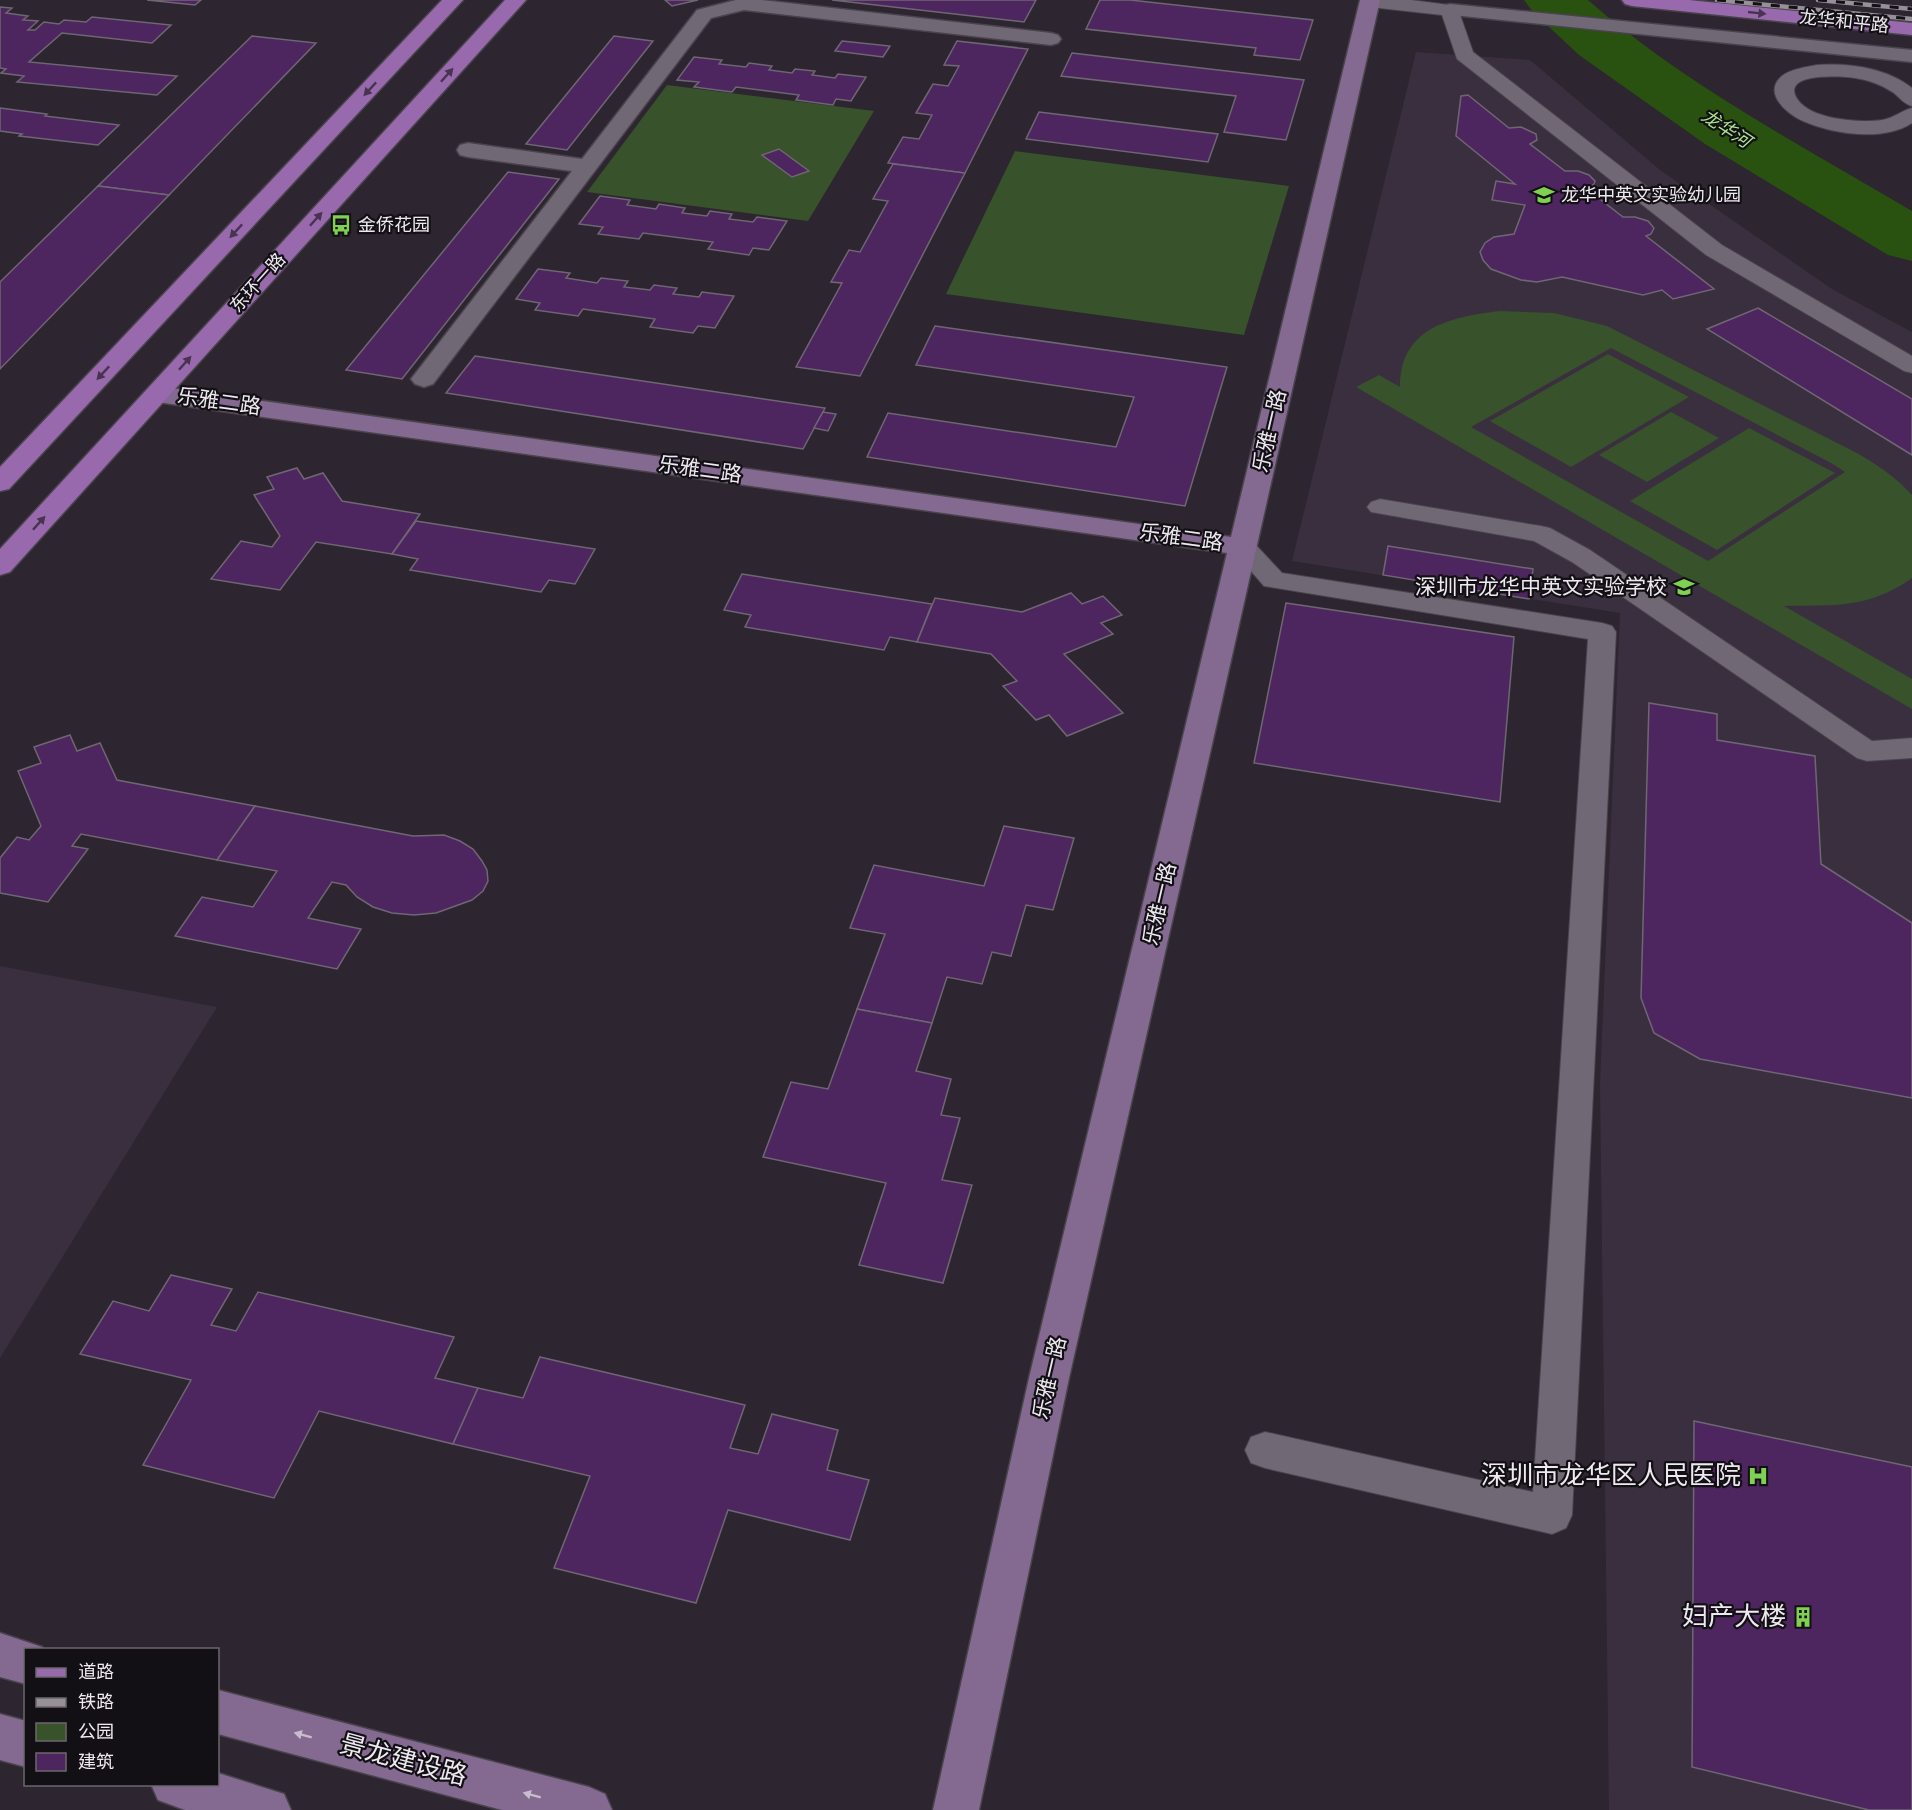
<svg xmlns="http://www.w3.org/2000/svg" width="1912" height="1810" font-family="'Sofia Sans Condensed','Noto Sans SC',sans-serif">
<style>
.built{fill:#3a2f3f}
.green{fill:#38522b;fill-rule:evenodd}
.lines{fill:none;stroke-linecap:round;stroke-linejoin:round}
.river{fill:#29510f;fill-rule:evenodd}
.building{fill:#4e265f;stroke:#6f6673;stroke-width:1.5}
.lane-casing{stroke:#49434c;stroke-width:2}
.street-casing{stroke:#49434c;stroke-width:3}
.secondary-casing{stroke:#49434c;stroke-width:3}
.primary-casing{stroke:#49434c;stroke-width:3}
.lane{fill:#716875;fill-rule:evenodd}
.street{fill:#716875;fill-rule:evenodd}
.secondary{fill:#846991;fill-rule:evenodd}
.primary{fill:#986aad;fill-rule:evenodd}
.rail-casing{stroke:#979099;stroke-width:4.5}
.rail{stroke:#131015;stroke-width:3;stroke-dasharray:9;stroke-linecap:butt}
.oneway{fill:#483452}
.oneway2{fill:#c9bccf}
.labels{text-anchor:middle;dominant-baseline:central;stroke-width:4.5;stroke-linejoin:round;paint-order:stroke}
.far-street-label{font-size:18px;fill:#eee9f0;stroke:#131015}
.far-water-label{font-size:18px;font-style:italic;fill:#aae68c;stroke:#131015}
.far-poi-label{font-size:18px;fill:#eee9f0;stroke:#131015;text-anchor:start}
.street-label{font-size:21px;fill:#eee9f0;stroke:#131015}
.poi-label{font-size:21px;fill:#eee9f0;stroke:#131015;text-anchor:end}
.near-poi-label{font-size:26px;fill:#eee9f0;stroke:#131015;text-anchor:end}
.near-street-label{font-size:26px;fill:#eee9f0;stroke:#131015}
</style>
<rect width="100%" height="100%" fill="#2d2530"/>
<g class="built">
<path d="M1416 52 1530 60 1660 170 1832 289 1912 332V1810H1609L1600 1084 1620 613 1292 561Z"/>
<path d="M0 966 217 1007 0 1358Z"/>
</g>
<g class="green">
<path d="M667 85 874 111 808 221 587 192Z"/>
<path d="M1015 151 1289 186 1244 335 946 294Z"/>
<path d="M1500 311 1554 313 1607 326 1853 451C1875 463 1895 476 1912 495V578C1869 609 1833 605 1784 606L1912 679V709L1356 387 1379 375 1400 387C1400 327 1451 317 1500 311ZM1611 348 1831 463 1845 472 1708 561 1471 427Z"/>
<path d="M1608 354 1689 397 1571 467 1490 421Z"/>
<path d="M1671 412 1719 438 1647 482 1599 455Z"/>
<path d="M1749 428 1835 473 1717 550 1630 501Z"/>
</g>
<g class="lines">
<path class="river" d="M1524 0H1588C1685 85 1801 145 1912 211V261L1888 255 1705 144 1579 55 1533 12Z"/>
</g>
<g class="building">
<path d="M147 0H201L195 5Z"/>
<path d="M665 0H698L672 6Z"/>
<path d="M832 0H1036L1024 22Z"/>
<path d="M1100 0H1130L1313 20 1300 60 1254 55 1256 48 1086 29Z"/>
<path d="M0 7 12 8 6 13 28 16 23 20 38 21 28 30H35L44 22 59 24 64 20 86 22 92 17 171 25 152 43 62 33 29 62 177 76 157 95 17 82 24 76 1 73 6 69 0 68Z"/>
<path d="M252 36 316 43 169 195 98 186Z"/>
<path d="M614 36 653 41 567 150 526 144Z"/>
<path d="M842 41 890 46 883 57 835 51Z"/>
<path d="M957 41 1028 49 965 173 888 163 903 137 919 139 932 115 916 113 933 84 948 86 959 66 944 65Z"/>
<path d="M1072 53 1304 80 1286 140 1224 132 1236 96 1061 76Z"/>
<path d="M694 57 722 60 719 64 746 67 749 63 772 66 769 70 792 73 795 69 815 71 812 75 835 78 838 74 866 77 851 101 836 99 833 105 796 100 799 95 736 87 732 92 694 87 699 82 677 80Z"/>
<path d="M1468 95 1509 128 1521 127 1536 134 1537 140 1530 144 1565 171H1578L1589 175 1595 181 1594 184 1587 189 1623 217H1635L1648 221 1654 228 1651 234 1646 236 1714 289 1673 299 1662 290 1643 295 1562 277 1537 282 1521 280 1491 269 1483 260 1480 252 1485 243 1494 237 1514 234 1525 205 1492 200 1496 181 1515 184 1456 136 1461 96Z"/>
<path d="M0 108 47 114 45 116 119 125 98 145 19 136 22 134 0 131Z"/>
<path d="M1039 112 1218 134 1208 162 1026 139Z"/>
<path d="M779 149 809 171 792 177 762 155Z"/>
<path d="M893 164 965 173 860 376 796 367 842 283 831 282 849 250 860 252 888 201 873 199Z"/>
<path d="M508 172 559 179 402 379 346 370Z"/>
<path d="M98 186 169 195 0 369V282Z"/>
<path d="M600 196 630 200 627 205 656 209 659 204 685 208 682 213 707 216 710 211 732 214 729 219 753 222 757 217 787 221 769 250 753 248 749 255 708 249 713 242 643 233 639 239 598 234 603 227 579 224Z"/>
<path d="M538 269 570 273 566 278 597 283 601 278 628 281 624 287 650 290 654 285 677 288 673 294 699 297 702 292 734 296 715 328 698 326 693 333 650 327 655 319 583 309 578 316 535 310 540 303 516 299Z"/>
<path d="M1758 308 1912 399V455L1707 329Z"/>
<path d="M935 326 1227 367 1185 506 867 457 888 413 1116 447 1134 397 916 365Z"/>
<path d="M475 356 825 408 803 449 446 393Z"/>
<path d="M823 412 836 414 828 431 814 428Z"/>
<path d="M297 468 304 479 323 473 342 501 420 514 392 554 316 542 280 590 211 579 241 541 272 547 280 536 254 495 274 489 267 477Z"/>
<path d="M416 521 595 549 575 584 549 580 541 592 410 570 418 559 392 554Z"/>
<path d="M1388 546 1533 569 1529 599 1383 575Z"/>
<path d="M742 574 932 604 917 642 890 637 884 650 745 627 751 615 724 610Z"/>
<path d="M1071 593 1082 604 1103 596 1122 615 1101 623 1113 634 1064 654 1123 713 1067 736 1049 715 1036 720 1003 686 1017 681 991 654 917 642 935 598 1022 612Z"/>
<path d="M1286 603 1514 637 1500 802 1254 763Z"/>
<path d="M1649 703 1717 714V740L1815 756 1821 864 1912 923V1098L1700 1059 1654 1033 1641 998Z"/>
<path d="M70 735 77 751 100 743 117 780 255 806 217 860 81 834 72 846 88 849 48 902 0 893V858L17 837 29 840 41 826 18 771 41 763 34 747Z"/>
<path d="M255 806 413 836 444 835 460 841 473 849 482 861 487 870 488 881 483 891 472 900 436 913 414 915 392 913 373 907 357 897 346 885 332 882 308 918 361 929 337 969 175 936 202 897 253 907 277 871 217 860Z"/>
<path d="M1004 826 1074 838 1053 910 1026 905 1011 956 992 952 982 984 947 977 932 1023 857 1009 885 934 850 928 874 865 984 886Z"/>
<path d="M857 1009 932 1023 916 1071 951 1079 941 1115 960 1118 942 1180 972 1185 943 1283 859 1265 886 1183 763 1157 791 1082 828 1089Z"/>
<path d="M171 1275 232 1289 211 1325 236 1331 258 1292 454 1337 435 1378 478 1388 453 1444 319 1411 274 1498 143 1465 191 1380 80 1354 113 1301 149 1311Z"/>
<path d="M540 1357 745 1405 730 1448 758 1454 772 1414 838 1430 827 1470 869 1480 850 1540 728 1510 696 1603 554 1568 590 1476 453 1444 478 1388 523 1398Z"/>
<path d="M1694 1421 1912 1467V1810H1869L1692 1767Z"/>
</g>
<g class="lines">
<g class="lane-casing">
<g id="lane">
<path d="M1361 0H1411L1457 6 1473 52 1722 245 1912 356V373L1904 371 1706 255 1457 59 1442 15 1370 7 1363 5Z"/>
<path d="M1817 65C1850 63 1886 68 1912 88V106C1904 104 1900 98 1894 93 1882 85 1869 80 1855 78 1843 76 1783 72 1796 97 1808 120 1860 123 1882 120 1894 118 1901 111 1912 108V123C1883 142 1833 134 1803 121 1787 114 1762 93 1782 76 1791 69 1806 67 1817 65Z"/>
<path d="M1380 499 1541 526 1550 528 1590 550 1872 741 1912 738V758L1867 761 1857 758 1572 562 1534 541 1371 512 1367 507 1371 502Z"/>
<path d="M1243 539 1252 541 1282 573 1602 623 1612 626 1616 632 1572 1515 1566 1528 1552 1534 1265 1468 1251 1463 1245 1450 1251 1437 1265 1432 1533 1492 1588 639 1264 586 1230 547 1234 541Z"/>
</g>
</g>
<g class="street-casing">
<g id="street">
<path d="M736 0H761L1051 33 1058 35 1061 39 1058 43 1051 45 744 10 711 18 433 384 424 387 415 384 411 379 415 374 572 171 468 157 460 155 457 150 460 145 468 143 582 159 697 10Z"/>
<path d="M1450 4 1912 50V62L1443 14 1440 10 1443 6Z"/>
</g>
</g>
<g class="secondary-casing">
<g id="secondary">
<path d="M1360 0H1380L1069 1378 979 1810H933L1029 1378 1227 553 157 402 148 399 144 394 148 389 157 386 1231 537Z"/>
<path d="M0 1633 42 1647 43 1650H26V1684L0 1677Z"/>
<path d="M218 1690 589 1787 605 1794 612 1810H502L218 1734Z"/>
<path d="M0 1714 26 1721V1767L0 1760Z"/>
<path d="M218 1773 284 1794 291 1810H185L158 1800 151 1784H218Z"/>
</g>
</g>
<g class="primary-casing">
<g id="primary">
<path d="M442 0H463L9 489 0 491V467Z"/>
<path d="M505 0H526L10 572 0 575V549Z"/>
<path d="M1622 0H1689L1912 23V35L1632 6 1625 4Z"/>
</g>
</g>
<use href="#lane" class="lane"/>
<use href="#street" class="street"/>
<use href="#secondary" class="secondary"/>
<use href="#primary" class="primary"/>
<g class="rail-casing">
<g id="rail">
<path d="M1717 0 1912 19"/>
<path d="M1818 0 1912 9"/>
</g>
</g>
<use href="#rail" class="rail"/>
</g>
<defs><path id="oneway-solid" d="M-6-.8H1V-3.2L6.5 0L1 3.2V.8H-6Z" transform="scale(1.5)"/></defs>
<g class="oneway">
<use href="#oneway-solid" transform="translate(1757 13) rotate(6)"/>
<use href="#oneway-solid" transform="translate(447 75) rotate(-48)"/>
<use href="#oneway-solid" transform="translate(370 89) rotate(133)"/>
<use href="#oneway-solid" transform="translate(316 219) rotate(-48)"/>
<use href="#oneway-solid" transform="translate(236 231) rotate(133)"/>
<use href="#oneway-solid" transform="translate(185 363) rotate(-48)"/>
<use href="#oneway-solid" transform="translate(103 373) rotate(133)"/>
<use href="#oneway-solid" transform="translate(39 523) rotate(-48)"/>
</g>
<g class="oneway2">
<use href="#oneway-solid" transform="translate(303 1735) rotate(-165)"/>
<use href="#oneway-solid" transform="translate(532 1795) rotate(-165)"/>
</g>
<defs>
<g id="school-bare" transform="scale(1.62)"><path d="M0-5L7-2L0 1L-7-2ZM-4 1L0 2.5L4 1V4Q0 6-4 4Z" fill="#80d051" stroke="#131015" stroke-width="2.5" paint-order="stroke"/></g>
<g id="bus-bare" transform="scale(1.62)"><path d="M-5-6H5V4H4V6H2V4H-2V6H-4V4H-5ZM-3.5-4V0h7V-4ZM-3.5 1.2v1.5H-2V1.2ZM2 1.2v1.5H3.5V1.2Z" fill="#80d051" stroke="#131015" stroke-width="2.5" paint-order="stroke"/></g>
<g id="hospital-bare" transform="scale(1.62)"><path d="M-5-5h3v3.5h4V-5h3V5h-3V1.5h-4V5h-3Z" fill="#80d051" stroke="#131015" stroke-width="2.5" paint-order="stroke"/></g>
<g id="building-bare" transform="scale(1.62)"><path d="M-4-6H4V6H1V3H-1V6H-4ZM-2.5-4.3h1.7v1.8h-1.7ZM.8-4.3h1.7v1.8H.8ZM-2.5-1h1.7V.8h-1.7ZM.8-1h1.7V.8H.8Z" fill="#80d051" stroke="#131015" stroke-width="2.5" paint-order="stroke"/></g>
</defs>
<g fill-rule="evenodd">
<use href="#school-bare" x="1544" y="195"/>
<use href="#bus-bare" x="341" y="225"/>
<use href="#school-bare" x="1684" y="587"/>
<use href="#hospital-bare" x="1758" y="1476"/>
<use href="#building-bare" x="1803" y="1617"/>
</g>
<g class="labels">
<g class="far-street-label">
<text transform="translate(1844 22) rotate(6)">龙华和平路</text>
<text transform="translate(258 283) rotate(-48)">东环一路</text>
</g>
<g class="far-water-label">
<text transform="translate(1726 129) rotate(33)">龙华河</text>
</g>
<g class="far-poi-label">
<text x="1561" y="195">龙华中英文实验幼儿园</text>
<text x="358" y="225">金侨花园</text>
</g>
<g class="street-label">
<text transform="translate(219 402) rotate(8)">乐雅二路</text>
<text transform="translate(1270 431) rotate(-77)">乐雅一路</text>
<text transform="translate(700 470) rotate(8)">乐雅二路</text>
<text transform="translate(1181 538) rotate(8)">乐雅二路</text>
<text transform="translate(1160 904) rotate(-77)">乐雅一路</text>
<text transform="translate(1050 1378) rotate(-77)">乐雅一路</text>
</g>
<g class="poi-label">
<text x="1667" y="587">深圳市龙华中英文实验学校</text>
</g>
<g class="near-poi-label">
<text x="1741" y="1476">深圳市龙华区人民医院</text>
<text x="1786" y="1617">妇产大楼</text>
</g>
<g class="near-street-label">
<text transform="translate(403 1761) rotate(15)">景龙建设路</text>
</g>
</g>
<rect x="24" y="1648" width="195" height="138" fill="#131015" stroke="#6b676d" stroke-width="1.5"/>
<rect x="36" y="1668" width="30" height="9" fill="#986aad" stroke="#6b676d" stroke-width="1.5"/>
<text x="78" y="1678" font-size="18" fill="#eee9f0">道路</text>
<rect x="36" y="1698" width="30" height="9" fill="#979099" stroke="#6b676d" stroke-width="1.5"/>
<text x="78" y="1708" font-size="18" fill="#eee9f0">铁路</text>
<rect x="36" y="1723" width="30" height="18" fill="#38522b" stroke="#6b676d" stroke-width="1.5"/>
<text x="78" y="1738" font-size="18" fill="#eee9f0">公园</text>
<rect x="36" y="1753" width="30" height="18" fill="#4e265f" stroke="#6b676d" stroke-width="1.5"/>
<text x="78" y="1768" font-size="18" fill="#eee9f0">建筑</text>
</svg>
